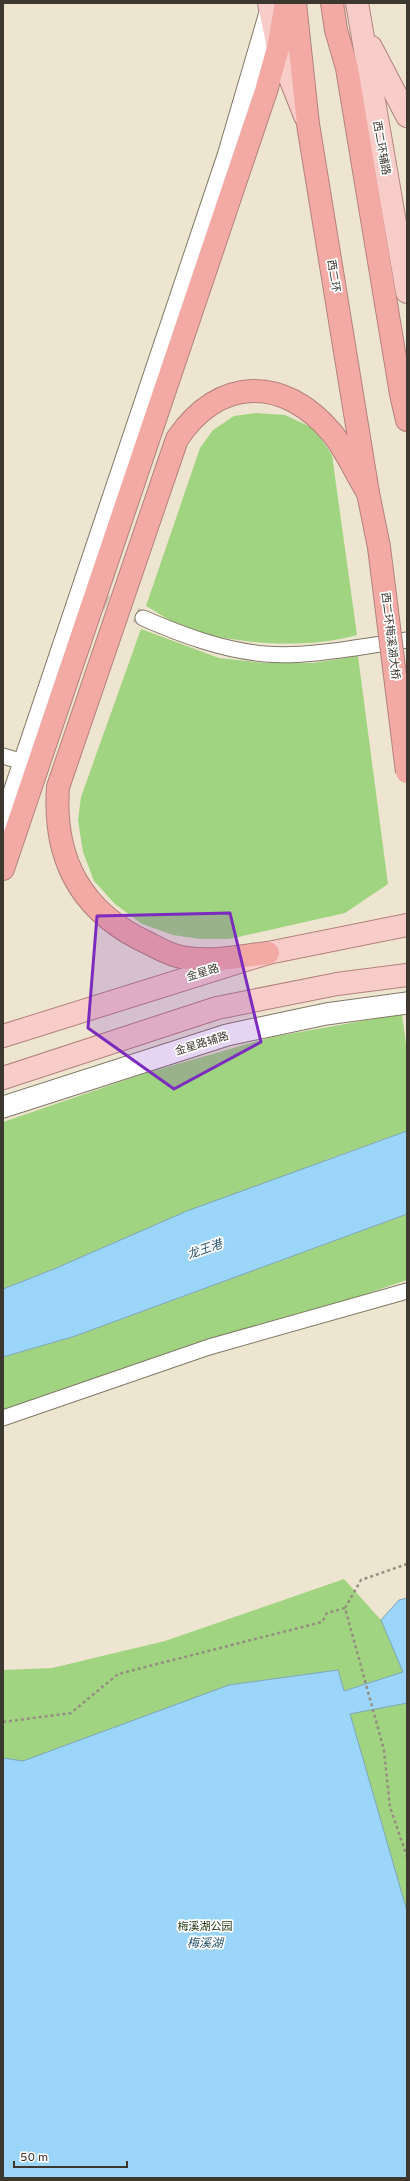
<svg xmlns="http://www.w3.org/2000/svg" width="410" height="2181" font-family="Overpass,'Noto Sans SC',sans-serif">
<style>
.green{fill:#a1d480}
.water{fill:#9bd5f9;stroke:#7ea6bd}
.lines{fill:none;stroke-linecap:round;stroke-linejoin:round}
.street-tunnel{stroke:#cac2b1;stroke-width:15;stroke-dasharray:15 8;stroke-linecap:butt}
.street-casing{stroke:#817966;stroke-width:17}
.secondary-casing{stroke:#817966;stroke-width:23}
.primary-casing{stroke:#b3827c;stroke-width:24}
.highway-casing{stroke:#b3827c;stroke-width:24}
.path{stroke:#958f81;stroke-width:2.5;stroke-dasharray:3 3;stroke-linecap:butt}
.street{stroke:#fff;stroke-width:15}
.secondary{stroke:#fff;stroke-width:21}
.primary{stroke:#f8ccc9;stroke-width:22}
.highway{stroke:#f3aaa5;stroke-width:22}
.highway-bridge-casing{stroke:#b3827c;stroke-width:24;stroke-linecap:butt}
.highway-bridge{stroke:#f3aaa5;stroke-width:22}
.marked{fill:#7b2cbf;fill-opacity:0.2;stroke:#7b2cbf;stroke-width:3;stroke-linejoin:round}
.labels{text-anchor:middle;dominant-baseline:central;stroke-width:3.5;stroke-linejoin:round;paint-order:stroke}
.street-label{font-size:11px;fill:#3c3830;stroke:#fff}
.park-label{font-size:11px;fill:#1e320f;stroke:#fff}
.water-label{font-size:12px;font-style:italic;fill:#29566e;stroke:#fff}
</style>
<rect width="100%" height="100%" fill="#eee5d1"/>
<g class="green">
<path d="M256 413 285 415 315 429 332 455 357 635C309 649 237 645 189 629 174 624 160 614 146 606L200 448 213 430 234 416Z"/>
<path d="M141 629 219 658 264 663H313L358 656 388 884 345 913 229 939H200L173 935 142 924 115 904 94 881 83 852 78 820 81 797Z"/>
<path d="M402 1014 407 1052V1131L334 1157 3 1289V1122L146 1073 272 1037Z"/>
<path d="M407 1214V1280L3 1418V1357L75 1336Z"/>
<path d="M344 1579 381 1620 407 1677V2178H3V1670L52 1668 165 1641Z"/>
</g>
<g class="water">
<path d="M407 1131V1214L75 1336 3 1357V1289L54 1269 187 1211Z"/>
<path d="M407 1598V1703L350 1714 407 1911V2178H3V1758L23 1761 229 1685 338 1670 344 1691 403 1672 381 1620 399 1600Z"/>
</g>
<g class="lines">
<path class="street-tunnel" d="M93 598 143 618"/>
<g class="street-casing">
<g id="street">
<path d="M143 618C182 635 222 650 265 654 306 658 365 646 407 640"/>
<path d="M3 756 23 762"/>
<path d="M3 1418 209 1347 407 1291"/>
</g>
</g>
<g class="secondary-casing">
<g id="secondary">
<path d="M3 825 228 156 272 6"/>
<path d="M3 1107 227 1035 326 1014 407 1003"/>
</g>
</g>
<g class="primary-casing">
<g id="primary">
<path d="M269 3 278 48 305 116"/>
<path d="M357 3 407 292"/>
<path d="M371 47 407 116"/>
<path d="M3 1036 268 953 407 925"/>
<path d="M3 1078 217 1008 337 984 407 975"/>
</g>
</g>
<g class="highway-casing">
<g id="highway">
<path d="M295 3 308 124 368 493 379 547"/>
<path d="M332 3 336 30 347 68 401 394 407 420"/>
<path d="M3 869 266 91 278 48 286 3"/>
<path d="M268 953C239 956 210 963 181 957 170 955 158 948 148 943 81 912 53 859 58 787L177 439C219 377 283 375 332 433 346 450 356 474 368 493"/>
</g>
</g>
<g class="path">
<path d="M345 1608 361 1580 407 1564"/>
<path d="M3 1722 71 1713 118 1674 322 1622 327 1613 345 1608 384 1750 390 1807 407 1857"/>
</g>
<use href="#street" class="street"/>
<use href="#secondary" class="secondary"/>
<use href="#primary" class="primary"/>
<use href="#highway" class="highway"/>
<g class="highway-bridge-casing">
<path id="highway-bridge" d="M379 547 407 772"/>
</g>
<use href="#highway-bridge" class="highway-bridge"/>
</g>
<path class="marked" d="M230 913 261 1042 174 1089 88 1028 97 916Z"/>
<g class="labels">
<g class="street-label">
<text transform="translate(381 148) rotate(80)">西二环辅路</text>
<text transform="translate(333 276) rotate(81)">西二环</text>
<text transform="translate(390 636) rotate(83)">西二环梅溪湖大桥</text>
<text transform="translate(203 973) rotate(-17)">金星路</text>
<text transform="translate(202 1044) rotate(-17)">金星路辅路</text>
</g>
<g class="park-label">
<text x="205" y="1927">梅溪湖公园</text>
</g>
<g class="water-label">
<text transform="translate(205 1250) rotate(-19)">龙王港</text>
<text x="205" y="1944">梅溪湖</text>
</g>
</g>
<rect width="410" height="2181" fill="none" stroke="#3c3830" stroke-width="8"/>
<path d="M14 2161v6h113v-6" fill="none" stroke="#3c3830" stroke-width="2"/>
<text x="20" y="2161" font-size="12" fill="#3c3830" stroke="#ffffff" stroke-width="3" paint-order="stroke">50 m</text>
</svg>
